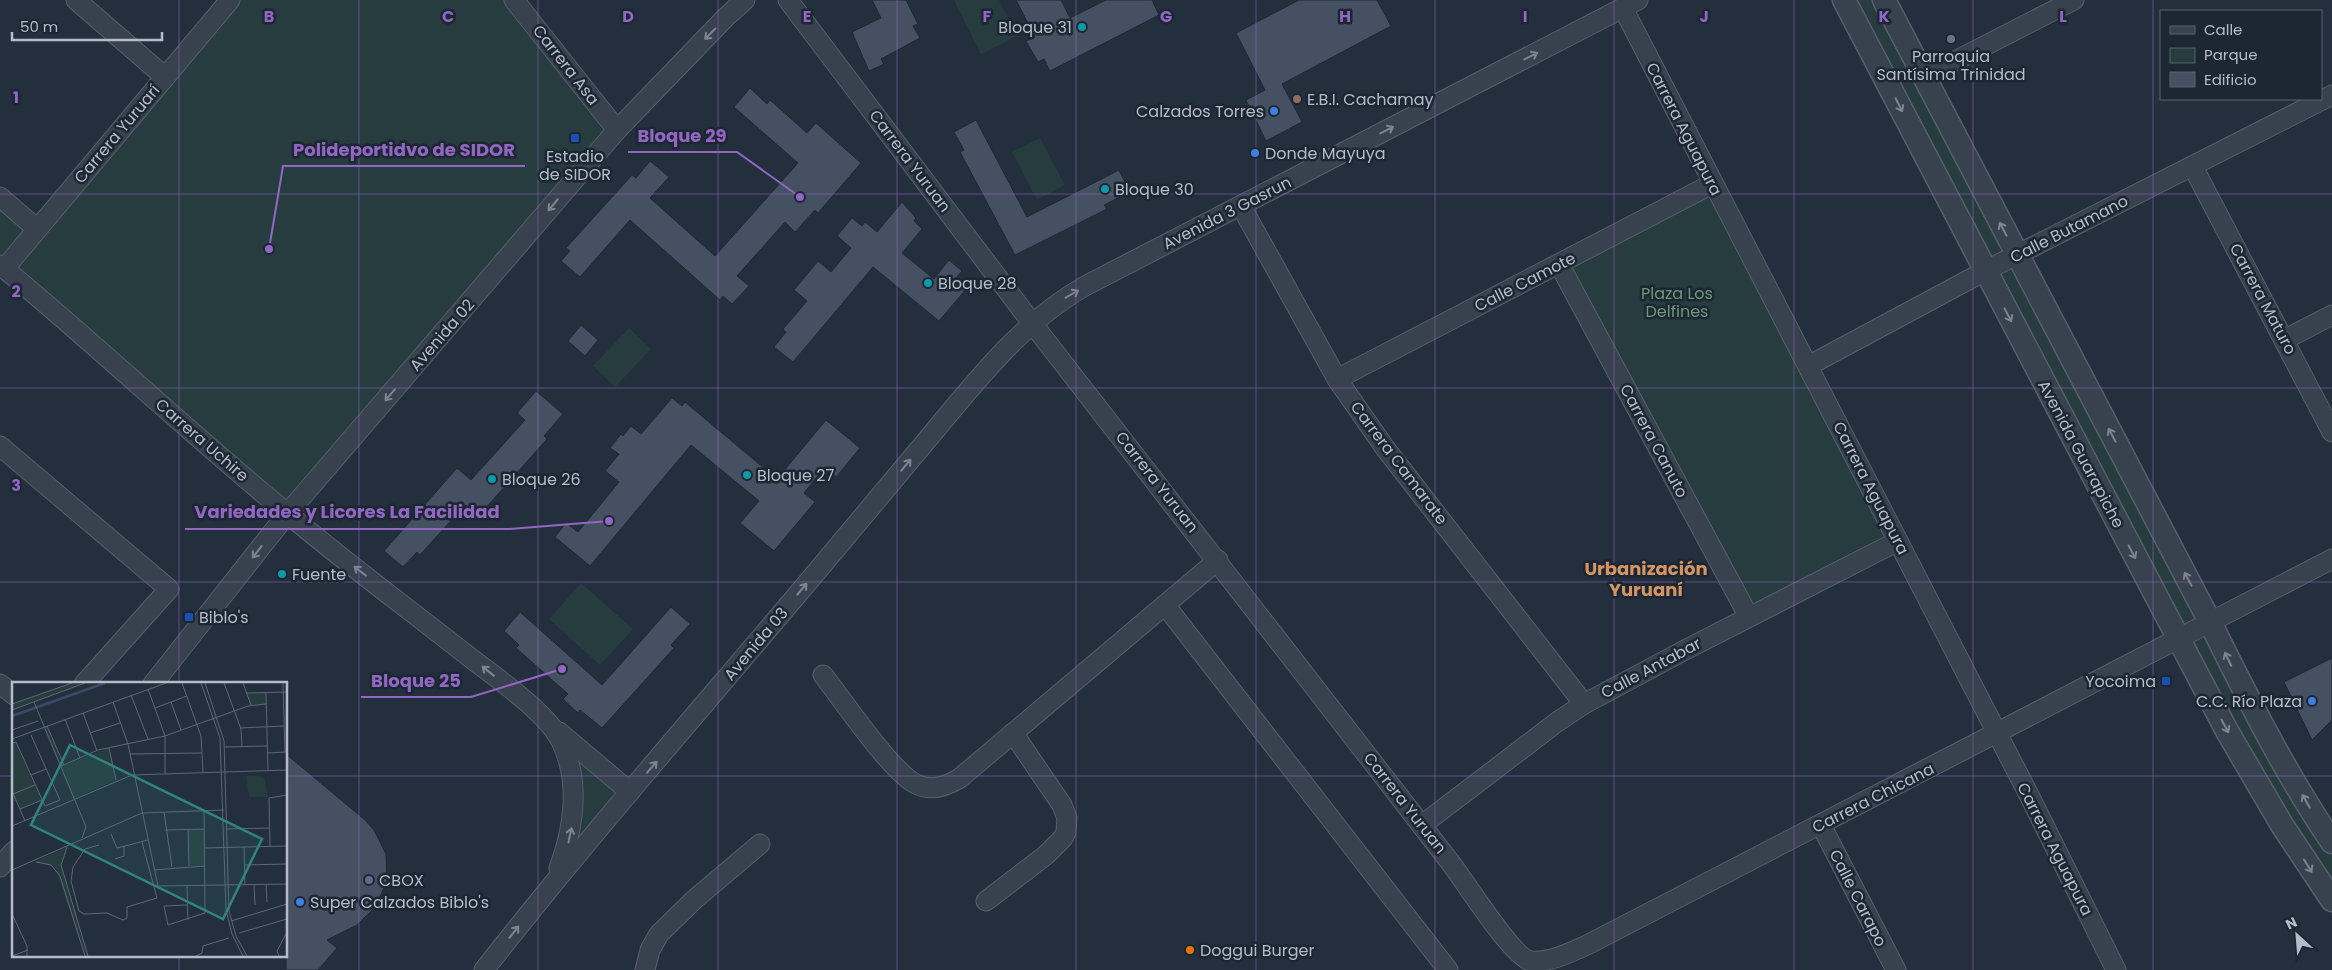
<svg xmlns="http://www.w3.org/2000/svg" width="2332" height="970" font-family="Poppins,sans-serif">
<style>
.green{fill:#263c3f}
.building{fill:#455162;stroke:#1f2835}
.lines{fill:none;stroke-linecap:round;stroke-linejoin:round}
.minor-casing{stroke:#565f6c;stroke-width:21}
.tertiary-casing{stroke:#565f6c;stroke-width:25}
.minor{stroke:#38414e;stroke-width:19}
.tertiary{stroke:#38414e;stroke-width:22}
.oneway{stroke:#7c8592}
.grid{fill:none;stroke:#9266c3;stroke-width:1;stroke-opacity:0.55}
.culture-dot{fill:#0f9aa8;stroke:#1d2633;stroke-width:2}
.worship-dot{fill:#6b7280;stroke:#1d2633;stroke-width:2}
.education-dot{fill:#8d6e63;stroke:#1d2633;stroke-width:2}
.shop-dot{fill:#3f7fe0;stroke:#1d2633;stroke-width:2}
.transit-dot{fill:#1a4fb4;stroke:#1d2633;stroke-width:2}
.service-dot{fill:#5c6f8a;stroke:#1d2633;stroke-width:2}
.food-dot{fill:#e8710a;stroke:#1d2633;stroke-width:2}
.labels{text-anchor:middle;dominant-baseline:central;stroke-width:5;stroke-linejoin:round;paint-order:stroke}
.poi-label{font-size:16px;fill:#b4bcc9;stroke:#1d2633;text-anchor:start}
.street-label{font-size:16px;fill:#b4bcc9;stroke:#1d2633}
.park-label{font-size:16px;fill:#6b9a76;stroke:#1d2633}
.neighbourhood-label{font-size:18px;font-weight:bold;fill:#d59563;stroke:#1d2633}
.inset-river{fill:none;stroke:#394c67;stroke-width:2.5}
.inset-road{fill:none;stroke:#5e6776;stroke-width:1}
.view{fill:#308480;fill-opacity:0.15;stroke:#308480;stroke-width:2.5}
.inset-edge{fill:none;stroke:#b4bcc9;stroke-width:2.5}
.grid-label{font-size:16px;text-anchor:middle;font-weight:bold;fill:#9266c3;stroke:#1d2633;stroke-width:5;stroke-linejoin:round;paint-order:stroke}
.leader{fill:none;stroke:#9266c3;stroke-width:2}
.callout-dot{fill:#9266c3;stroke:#1d2633;stroke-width:2}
.callout-label{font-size:18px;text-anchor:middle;font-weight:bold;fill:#9266c3;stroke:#1d2633;stroke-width:5;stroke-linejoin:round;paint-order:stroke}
</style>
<rect width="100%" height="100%" fill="#242f3e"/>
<g class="green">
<path d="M230 0H514L617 130 291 513 0 265V197L37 229Z"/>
<path d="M954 0H999L1017 36 981 54Z"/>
<path d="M1844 0H1884L2332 842V900L2311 872Z"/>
<path d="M1040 138 1065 185 1037 200 1012 152Z"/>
<path d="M1712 184 1898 541 1749 617 1559 264Z"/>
<path d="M629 328 651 349 615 387 593 366Z"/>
<path d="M581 583 633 629 600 665 549 619Z"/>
<path d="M561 741 630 792 554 880 569 841Z"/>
</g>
<g class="building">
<path d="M872 0H906L918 24 913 26 920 38 881 59 884 64 869 71 852 32 881 18Z"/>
<path d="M1016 0H1061L1070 18 1106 0H1152L1159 15 1050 71 1044 59 1038 62 1026 41 1035 37Z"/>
<path d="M1299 0H1377L1391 26 1282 84 1302 122 1266 141 1246 100 1265 90 1236 33Z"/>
<path d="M750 88 767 104 770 100 807 133 816 123 861 163 818 213 815 210 795 232 785 222 737 276 749 286 732 304 723 296 720 300 630 220 580 277 561 261 570 251 566 248 632 175 636 178 650 161 669 177 650 198 715 256 798 163 734 107Z"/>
<path d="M976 120 1027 217 1119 170 1130 192 1104 205 1107 209 1015 255 960 152 964 150 954 132Z"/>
<path d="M902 202 916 218 914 221 922 229 902 253 934 279 949 260 962 271 956 278 967 288 939 321 873 267 793 362 774 347 786 332 783 329 807 301 794 290 818 261 831 272 851 248 837 236 852 218 862 226 865 222 877 232Z"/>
<path d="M581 325 598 340 585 356 568 341Z"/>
<path d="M536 391 563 414 544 436 547 439 483 511 477 515 465 505 420 555 417 552 403 567 384 551 457 468 471 480 525 420 517 413Z"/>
<path d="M672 398 682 406 685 402 777 479 826 420 860 448 836 477 825 467 804 493 815 502 774 551 740 523 759 501 691 445 590 566 555 537 566 523 578 532 619 482 605 471 619 454 610 448 621 434 623 436 631 426 641 434Z"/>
<path d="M671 607 690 624 671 645 674 648 602 728 580 710 578 713 563 699 568 694 516 648 519 645 504 631 520 612 602 685Z"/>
<path d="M2332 658V720L2312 740 2284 682Z"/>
<path d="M286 754 365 820 374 830 386 854 387 881 376 906 357 925 327 940 337 948 318 970H286Z"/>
</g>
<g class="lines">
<g class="minor-casing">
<g id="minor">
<path d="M76 0 165 77"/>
<path d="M514 0 617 130"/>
<path d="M788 0 1032 323 1453 866C1465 882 1514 959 1531 961 1550 963 1571 952 1587 945L2332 559"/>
<path d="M1623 8 2030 797 2116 970"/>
<path d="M1924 77 2074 0"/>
<path d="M2193 167 2332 432"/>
<path d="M0 197 37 229"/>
<path d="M1241 206 1337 379 1385 448 1584 704"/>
<path d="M1559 264 1749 617"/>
<path d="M0 265C97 345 189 433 287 513 347 564 410 610 472 659 498 679 546 712 561 741 581 782 574 827 559 868"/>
<path d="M4 269 230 0"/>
<path d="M2284 340 2332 315"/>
<path d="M1808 366 1985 271 2332 95"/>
<path d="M1337 379 1712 184"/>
<path d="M0 446 169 589 84 684"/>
<path d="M1165 605 1448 970"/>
<path d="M823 675C842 699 892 773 916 784 931 792 947 786 960 778L1218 560"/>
<path d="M0 684 14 695"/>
<path d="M153 684 287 514 617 130 726 17 745 0"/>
<path d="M559 732 630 792"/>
<path d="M1422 825 1557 722 1584 704 1685 650 1898 541"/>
<path d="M1821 825 1896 970"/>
<path d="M0 867 14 851"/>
<path d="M986 901 1046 855 1063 838 1066 832 1067 818 1062 805 1013 733"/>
<path d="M484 970C596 827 717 691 834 551 868 510 903 469 937 428 981 375 1024 321 1085 286L1638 0"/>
<path d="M645 970 650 950 659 934 695 899 760 844"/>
</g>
</g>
<g class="tertiary-casing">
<g id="tertiary">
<path d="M1844 0 2227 731 2282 825 2332 900"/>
<path d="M1884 0 2210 622C2247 697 2285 773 2332 842"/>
</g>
</g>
<use href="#minor" class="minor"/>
<use href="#tertiary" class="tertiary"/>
</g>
<defs><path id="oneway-shaft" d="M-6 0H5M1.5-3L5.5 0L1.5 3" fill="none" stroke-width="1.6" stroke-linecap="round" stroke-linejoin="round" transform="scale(1.25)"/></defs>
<g class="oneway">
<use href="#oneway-shaft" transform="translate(710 34) rotate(134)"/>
<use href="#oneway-shaft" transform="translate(1531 56) rotate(-27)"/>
<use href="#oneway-shaft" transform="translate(1899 105) rotate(63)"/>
<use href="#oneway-shaft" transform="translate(1387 130) rotate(-27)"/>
<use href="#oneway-shaft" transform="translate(553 205) rotate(130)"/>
<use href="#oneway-shaft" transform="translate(2003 229) rotate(-118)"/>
<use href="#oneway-shaft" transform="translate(1072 294) rotate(-30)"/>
<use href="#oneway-shaft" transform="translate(2008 315) rotate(62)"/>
<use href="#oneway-shaft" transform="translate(390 395) rotate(131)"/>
<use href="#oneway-shaft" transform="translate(2112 435) rotate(-118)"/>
<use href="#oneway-shaft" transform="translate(906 465) rotate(-50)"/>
<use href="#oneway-shaft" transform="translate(257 552) rotate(128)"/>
<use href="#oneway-shaft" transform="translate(2132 552) rotate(62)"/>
<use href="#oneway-shaft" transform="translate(360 571) rotate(-142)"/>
<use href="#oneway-shaft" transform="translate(2188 579) rotate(-118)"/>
<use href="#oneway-shaft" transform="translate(802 589) rotate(-50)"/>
<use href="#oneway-shaft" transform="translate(2228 659) rotate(-116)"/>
<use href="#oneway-shaft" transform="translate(488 671) rotate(-142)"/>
<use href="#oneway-shaft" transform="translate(2225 726) rotate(61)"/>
<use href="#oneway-shaft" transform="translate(652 767) rotate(-49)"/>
<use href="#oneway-shaft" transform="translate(2306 801) rotate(-120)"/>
<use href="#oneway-shaft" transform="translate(570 835) rotate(-78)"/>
<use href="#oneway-shaft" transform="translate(2308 866) rotate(58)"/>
<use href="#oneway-shaft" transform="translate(514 932) rotate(-52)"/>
</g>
<path class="grid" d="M179 0V684M359 0V970M538 0V970M718 0V970M897 0V970M1076 0V970M1256 0V970M1435 0V970M1614 0V970M1794 0V970M1973 0V970M2153 0V970M0 194H2332M0 388H2332M0 582H2332M0 776H14M286 776H2332M179 956V970"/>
<g class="culture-dot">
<circle cx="1082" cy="27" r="5"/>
<circle cx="1105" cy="189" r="5"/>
<circle cx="928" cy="283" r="5"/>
<circle cx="747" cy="475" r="5"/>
<circle cx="492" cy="479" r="5"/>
<circle cx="282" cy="574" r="5"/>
</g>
<circle class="worship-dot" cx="1951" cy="39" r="5"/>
<circle class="education-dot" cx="1297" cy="99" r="5"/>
<g class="shop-dot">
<circle cx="1274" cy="111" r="5"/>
<circle cx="1255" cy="153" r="5"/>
<circle cx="2312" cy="701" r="5"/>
<circle cx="300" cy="902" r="5"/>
</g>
<g class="transit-dot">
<rect x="570" y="133" width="10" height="10" rx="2.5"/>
<rect x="184" y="612" width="10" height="10" rx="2.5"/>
<rect x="2161" y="676" width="10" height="10" rx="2.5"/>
</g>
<circle class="service-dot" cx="369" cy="880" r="5"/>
<circle class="food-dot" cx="1190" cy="950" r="5"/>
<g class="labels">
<g class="poi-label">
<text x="1072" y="27" text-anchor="end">Bloque 31</text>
<text x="1951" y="56" text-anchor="middle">Parroquia<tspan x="1951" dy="18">Santísima Trinidad</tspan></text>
<text x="1307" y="99">E.B.I. Cachamay</text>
<text x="1264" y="111" text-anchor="end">Calzados Torres</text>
<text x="1265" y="153">Donde Mayuya</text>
<text x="575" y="156" text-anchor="middle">Estadio<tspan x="575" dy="18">de SIDOR</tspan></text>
<text x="1115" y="189">Bloque 30</text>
<text x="938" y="283">Bloque 28</text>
<text x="757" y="475">Bloque 27</text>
<text x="502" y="479">Bloque 26</text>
<text x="292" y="574">Fuente</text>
<text x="199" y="617">Biblo's</text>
<text x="2156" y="681" text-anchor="end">Yocoima</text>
<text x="2302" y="701" text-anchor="end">C.C. Río Plaza</text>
<text x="379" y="880">CBOX</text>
<text x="310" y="902">Super Calzados Biblo's</text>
<text x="1200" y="950">Doggui Burger</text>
</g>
<g class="street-label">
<text transform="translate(566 65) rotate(52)">Carrera Asa</text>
<text transform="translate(1684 129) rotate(63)">Carrera Aguapura</text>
<text transform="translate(117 134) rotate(-50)">Carrera Yuruarí</text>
<text transform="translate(910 161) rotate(53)">Carrera Yuruan</text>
<text transform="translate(1227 213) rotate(-27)">Avenida 3 Gasrun</text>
<text transform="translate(2069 229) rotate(-27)">Calle Butamano</text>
<text transform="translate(1525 282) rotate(-27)">Calle Camote</text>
<text transform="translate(2263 299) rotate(62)">Carrera Maturo</text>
<text transform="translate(442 335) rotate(-49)">Avenida 02</text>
<text transform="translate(202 440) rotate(41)">Carrera Uchire</text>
<text transform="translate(1654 441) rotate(62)">Carrera Canuto</text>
<text transform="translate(2081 454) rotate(62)">Avenida Guarapiche</text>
<text transform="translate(1399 463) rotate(53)">Carrera Camarate</text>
<text transform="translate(1157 482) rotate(52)">Carrera Yuruan</text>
<text transform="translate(1871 488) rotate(63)">Carrera Aguapura</text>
<text transform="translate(756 644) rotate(-50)">Avenida 03</text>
<text transform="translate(1651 668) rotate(-28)">Calle Antabar</text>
<text transform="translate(1873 798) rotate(-27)">Carrera Chicana</text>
<text transform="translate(1405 803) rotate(52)">Carrera Yuruan</text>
<text transform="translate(2055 849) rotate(63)">Carrera Aguapura</text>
<text transform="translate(1858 898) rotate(63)">Calle Carapo</text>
</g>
<g class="park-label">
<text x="1677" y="293">Plaza Los<tspan x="1677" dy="18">Delfines</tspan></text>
</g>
<g class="neighbourhood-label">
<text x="1646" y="568">Urbanización<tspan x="1646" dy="21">Yuruaní</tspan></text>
</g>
</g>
<g transform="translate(12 682)">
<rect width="275" height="275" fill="#242f3e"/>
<path d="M60 1H73L0 28V22ZM235 11H254V22L239 23ZM35 44 52 83 97 66 104 98 61 117 31 45ZM4 60 30 118 8 127 0 109V61ZM234 94H248L253 98 256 115H237ZM176 147H192L193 184H177ZM57 163 51 171 49 183 76 274H73L43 186 29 180 21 181Z" fill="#263c3f"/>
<path class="inset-river" d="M0 34 93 1"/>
<path class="inset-road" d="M170 1 189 54 191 90M189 1 208 56 214 228 220 252 231 274M193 1 212 59 217 229 224 254 235 274M212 1 229 47 230 65M231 1 239 23M271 1 273 70M136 7 153 54V91M235 11 275 10M254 11 256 89M119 13 136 57M22 20 74 145 70 156M101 20 116 62 146 204 275 202M159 20 169 48M0 22 60 1M143 26 175 14M0 28 73 1M71 31 85 69M53 37 68 76M35 44 52 83M228 46 272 44M0 48 26 39M78 51 108 41M0 57 154 1M0 61 4 60 33 124 48 118 19 53M212 65 255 64M97 66 104 98M256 71 274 70M118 72 190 71M47 85 86 68 153 54 236 24 254 22M19 93 34 87M0 109 13 139M1 112 23 103M8 127 30 118M152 130 160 185M0 144 120 93 275 88M176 147 177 184M214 147 257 146M153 148 192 147M99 152 105 166 136 158M87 163 73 167 61 185 59 199 67 229 72 232 95 231 111 238 115 236V225L145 216 130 160M258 164 257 116 275 113M55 165 49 183 76 274M232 165 233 203M192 166 275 164M103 177 112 174V164M24 180 39 183 48 194 73 274M233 183 275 182M0 188 130 131 212 128M142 188 193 184M242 202 243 223M254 202 255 220M175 204 176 238M175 223 152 224 156 243 193 231 192 129M0 232 15 264V274M219 239 275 222M227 251 275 237M0 274 16 268M184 274 190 271 191 264 217 256M267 274 265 269 275 250"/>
<path class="view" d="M58 63 250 157 211 237 19 143Z"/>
<rect width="275" height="275" class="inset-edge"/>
</g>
<g class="grid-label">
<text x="269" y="22">B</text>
<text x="448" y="22">C</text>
<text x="628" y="22">D</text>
<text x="807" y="22">E</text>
<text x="987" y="22">F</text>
<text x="1166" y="22">G</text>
<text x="1345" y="22">H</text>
<text x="1525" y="22">I</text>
<text x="1704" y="22">J</text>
<text x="1884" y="22">K</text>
<text x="2063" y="22">L</text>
<text x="16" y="103">1</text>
<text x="16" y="297">2</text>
<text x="16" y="491">3</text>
</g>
<path class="leader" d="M800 197L737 152H628M269 249L283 166H525M609 521L510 529H185M562 669L471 697H361"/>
<g class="callout-dot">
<circle cx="800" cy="197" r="5"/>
<circle cx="269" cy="249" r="5"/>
<circle cx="609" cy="521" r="5"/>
<circle cx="562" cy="669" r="5"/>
</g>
<g class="callout-label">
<text x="682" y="142">Bloque 29</text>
<text x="404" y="156">Polideportidvo de SIDOR</text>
<text x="347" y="518">Variedades y Licores La Facilidad</text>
<text x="416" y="687">Bloque 25</text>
</g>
<rect x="2160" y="10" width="162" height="90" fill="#1d2633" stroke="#59626f"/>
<rect x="2170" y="26" width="25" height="8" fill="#38414e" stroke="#59626f"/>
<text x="2204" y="35" font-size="15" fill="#b4bcc9">Calle</text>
<rect x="2170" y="48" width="25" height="15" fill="#263c3f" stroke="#59626f"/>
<text x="2204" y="60" font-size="15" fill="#b4bcc9">Parque</text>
<rect x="2170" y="72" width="25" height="15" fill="#455162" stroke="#59626f"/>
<text x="2204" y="85" font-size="15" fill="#b4bcc9">Edificio</text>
<g transform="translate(2297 935) rotate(334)" stroke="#1d2633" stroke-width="4" paint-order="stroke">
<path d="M0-4L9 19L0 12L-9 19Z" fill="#b4bcc9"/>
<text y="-8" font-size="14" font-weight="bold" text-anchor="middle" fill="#b4bcc9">N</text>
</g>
<path d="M12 32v8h150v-8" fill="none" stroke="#b4bcc9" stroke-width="2.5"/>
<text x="20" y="32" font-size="15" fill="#b4bcc9" stroke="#1d2633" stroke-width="4" paint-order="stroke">50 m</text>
</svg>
